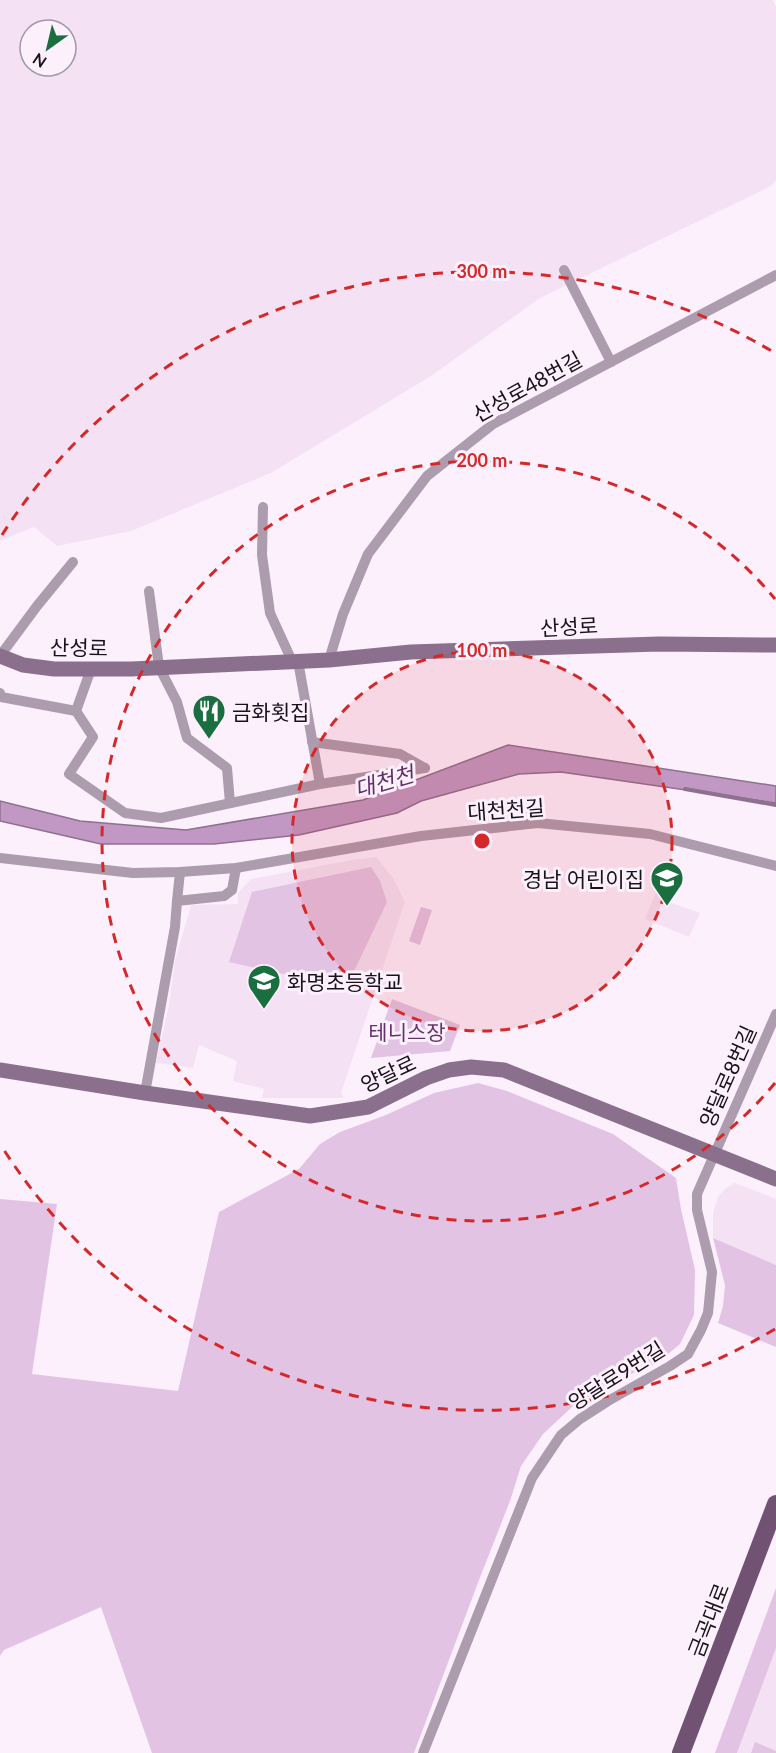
<svg xmlns="http://www.w3.org/2000/svg" width="776" height="1753" font-family="Lato,'Noto Sans KR',sans-serif">
<style>
.built{fill:#f4e2f4;fill-rule:evenodd}
.green{fill:#e2c3e4}
.water{fill:#c198c3;stroke:#8e708f;stroke-width:1.5}
.lines{fill:none;stroke-linecap:round;stroke-linejoin:round}
.stream{stroke:#8e708f;stroke-width:4}
.street{stroke:#ad9bae;stroke-width:10}
.secondary{stroke:#8a708c;stroke-width:15}
.primary{stroke:#715273;stroke-width:18}
.ring{fill:none;stroke:#d62828;stroke-width:3;stroke-dasharray:10 8}
.labels{text-anchor:middle;dominant-baseline:central;stroke-width:6;stroke-linejoin:round;paint-order:stroke}
.street-label{font-size:21px;fill:#171317;stroke:#fcf0fd}
.poi-label{font-size:21px;fill:#171317;stroke:#fcf0fd;text-anchor:start}
.park-label{font-size:21px;fill:#65336a;stroke:#fcf0fd}
.water-label{font-size:22px;font-style:italic;fill:#622f66;stroke:#fcf0fd}
.centre{fill:#d62828;stroke:#fcf0fd;stroke-width:3}
.ring-label{font-size:18px;text-anchor:middle;font-weight:bold;fill:#d62828;stroke:#fcf0fd;stroke-width:6;stroke-linejoin:round;paint-order:stroke}
</style>
<rect width="100%" height="100%" fill="#fcf0fd"/>
<g class="built">
<path d="M0 0H773L776 7V180L771 186 540 298 431 376 271 473 131 531 57 546 34 527 0 541ZM30 30H66V66H30Z"/>
<path d="M376 857 393 878 405 902 341 1093 344 1098H262L264 1089 233 1081 237 1061 199 1045 193 1068 156 1063 169 1005 175 961 191 905 238 904V893L251 879 352 860Z"/>
<path d="M660 882 671 887 669 902 700 913 689 937 645 919Z"/>
<path d="M735 1183 776 1199V1265L713 1238V1213L718 1197 726 1188Z"/>
<path d="M776 1648V1753H737Z"/>
</g>
<g class="green">
<path d="M371 867 380 881 387 902 346 988 229 962 252 892Z"/>
<path d="M421 907 432 910 420 945 409 941Z"/>
<path d="M392 999 460 1025 450 1051 371 1058Z"/>
<path d="M478 1083 507 1091 613 1134 676 1178 681 1209 695 1270 694 1315 680 1344 656 1364 621 1378 572 1407 543 1434 521 1466 510 1501 479 1580 414 1753H152L101 1607 4 1650 0 1656V1199L57 1204 32 1374 178 1391 219 1212 299 1169 320 1144 340 1132 386 1115 434 1093Z"/>
<path d="M713 1238 776 1265V1347L718 1323 723 1306 725 1285Z"/>
<path d="M776 1588V1648L737 1753H715Z"/>
<path d="M755 1742 776 1751V1753H751Z"/>
</g>
<path class="water" d="M508 745 776 786V803L561 772 519 774 421 801 397 813 299 835 214 844H101L0 821V801L80 821 186 830 363 800Z"/>
<g class="lines">
<path class="stream" d="M685 789 776 805"/>
<g class="street">
<path d="M564 270 611 362"/>
<path d="M263 507 262 555 270 613 292 661"/>
<path d="M149 591 159 667 177 702 187 738 227 768 230 803"/>
<path d="M0 656 37 606 73 562"/>
<path d="M329 660 343 614 368 554 427 476 493 424 776 275"/>
<path d="M298 661 320 784"/>
<path d="M0 693 1 697 76 711 93 737 69 774 125 813 161 818 320 784 425 768"/>
<path d="M76 711 91 669"/>
<path d="M312 742 400 754 425 768"/>
<path d="M0 858 133 873 180 872 236 868 421 836 538 823 650 834 776 866"/>
<path d="M177 901 180 872"/>
<path d="M145 1093 175 927 177 901 224 896 232 890 236 868"/>
<path d="M423 1753 532 1478 561 1435 580 1419 608 1401 670 1366 688 1354 701 1330 708 1313 712 1272 697 1210V1194L776 1014"/>
</g>
<g class="secondary">
<path d="M0 656 23 665 54 669H131L329 660 411 652 659 644 776 645"/>
<path d="M0 1070 145 1093 310 1116 368 1107 426 1078 449 1070 471 1067 504 1070 776 1179"/>
</g>
<path class="primary" d="M681 1753 776 1504"/>
</g>
<circle cx="482" cy="841" r="190" fill="#d62828" fill-opacity=".12"/>
<g class="ring">
<circle cx="482" cy="841" r="190"/>
<path d="M775 1083A380 380 0 1 1 775 599"/>
<path d="M775 1329A569 569 0 0 1 2 1147M2 535A569 569 0 0 1 775 353"/>
</g>
<defs>
<g id="restaurant-pin" transform="scale(1.725)"><path d="M0 17L-7.5 6A9.5 9.5 0 1 1 7.5 6Z" fill="#1b6e3f" stroke="#fcf0fd"/><path d="M-5-6h1v4h1v-4h1v4h1v-4h1v5L-1.5 .5V6h-2V.5L-5-1ZM5-6V6H3V1.5H1.5Q1.5-4 5-6Z" fill="#fff"/></g>
<g id="school-pin" transform="scale(1.725)"><path d="M0 17L-7.5 6A9.5 9.5 0 1 1 7.5 6Z" fill="#1b6e3f" stroke="#fcf0fd"/><path d="M0-5L7-2L0 1L-7-2ZM-4 1L0 2.5L4 1V4Q0 6-4 4Z" fill="#fff"/></g>
</defs>
<g fill-rule="evenodd">
<use href="#restaurant-pin" x="209" y="711"/>
<use href="#school-pin" x="667" y="878"/>
<use href="#school-pin" x="264" y="981"/>
</g>
<g class="labels">
<g class="street-label">
<text transform="translate(527 386) rotate(-29)">산성로48번길</text>
<text transform="translate(569 626) rotate(-3)">산성로</text>
<text transform="translate(79 647) rotate(1)">산성로</text>
<text transform="translate(506 809) rotate(-4)">대천천길</text>
<text transform="translate(388 1073) rotate(-25)">양달로</text>
<text transform="translate(727 1076) rotate(-66)">양달로8번길</text>
<text transform="translate(616 1375) rotate(-32)">양달로9번길</text>
<text transform="translate(708 1620) rotate(-69)">금곡대로</text>
</g>
<g class="poi-label">
<text x="232" y="711">금화횟집</text>
<text x="644" y="878" text-anchor="end">경남 어린이집</text>
<text x="287" y="981">화명초등학교</text>
</g>
<g class="park-label">
<text x="407" y="1031">테니스장</text>
</g>
<g class="water-label">
<text transform="translate(384 781) rotate(-16)">대천천</text>
</g>
</g>
<circle cx="482" cy="841" r="9" class="centre"/>
<g class="ring-label">
<text x="482" y="278">300 m</text>
<text x="482" y="467">200 m</text>
<text x="482" y="657">100 m</text>
</g>
<g transform="translate(48 48) rotate(214)"><circle r="28" fill="#fcf0fd" stroke="#a098a1" stroke-width="1.5"/>
<path d="M0-4.5L10 22L0 15L-10 22Z" fill="#1b6e3f"/>
<text y="-9" font-size="16" font-weight="bold" text-anchor="middle" fill="#171317">N</text>
</g>
</svg>
